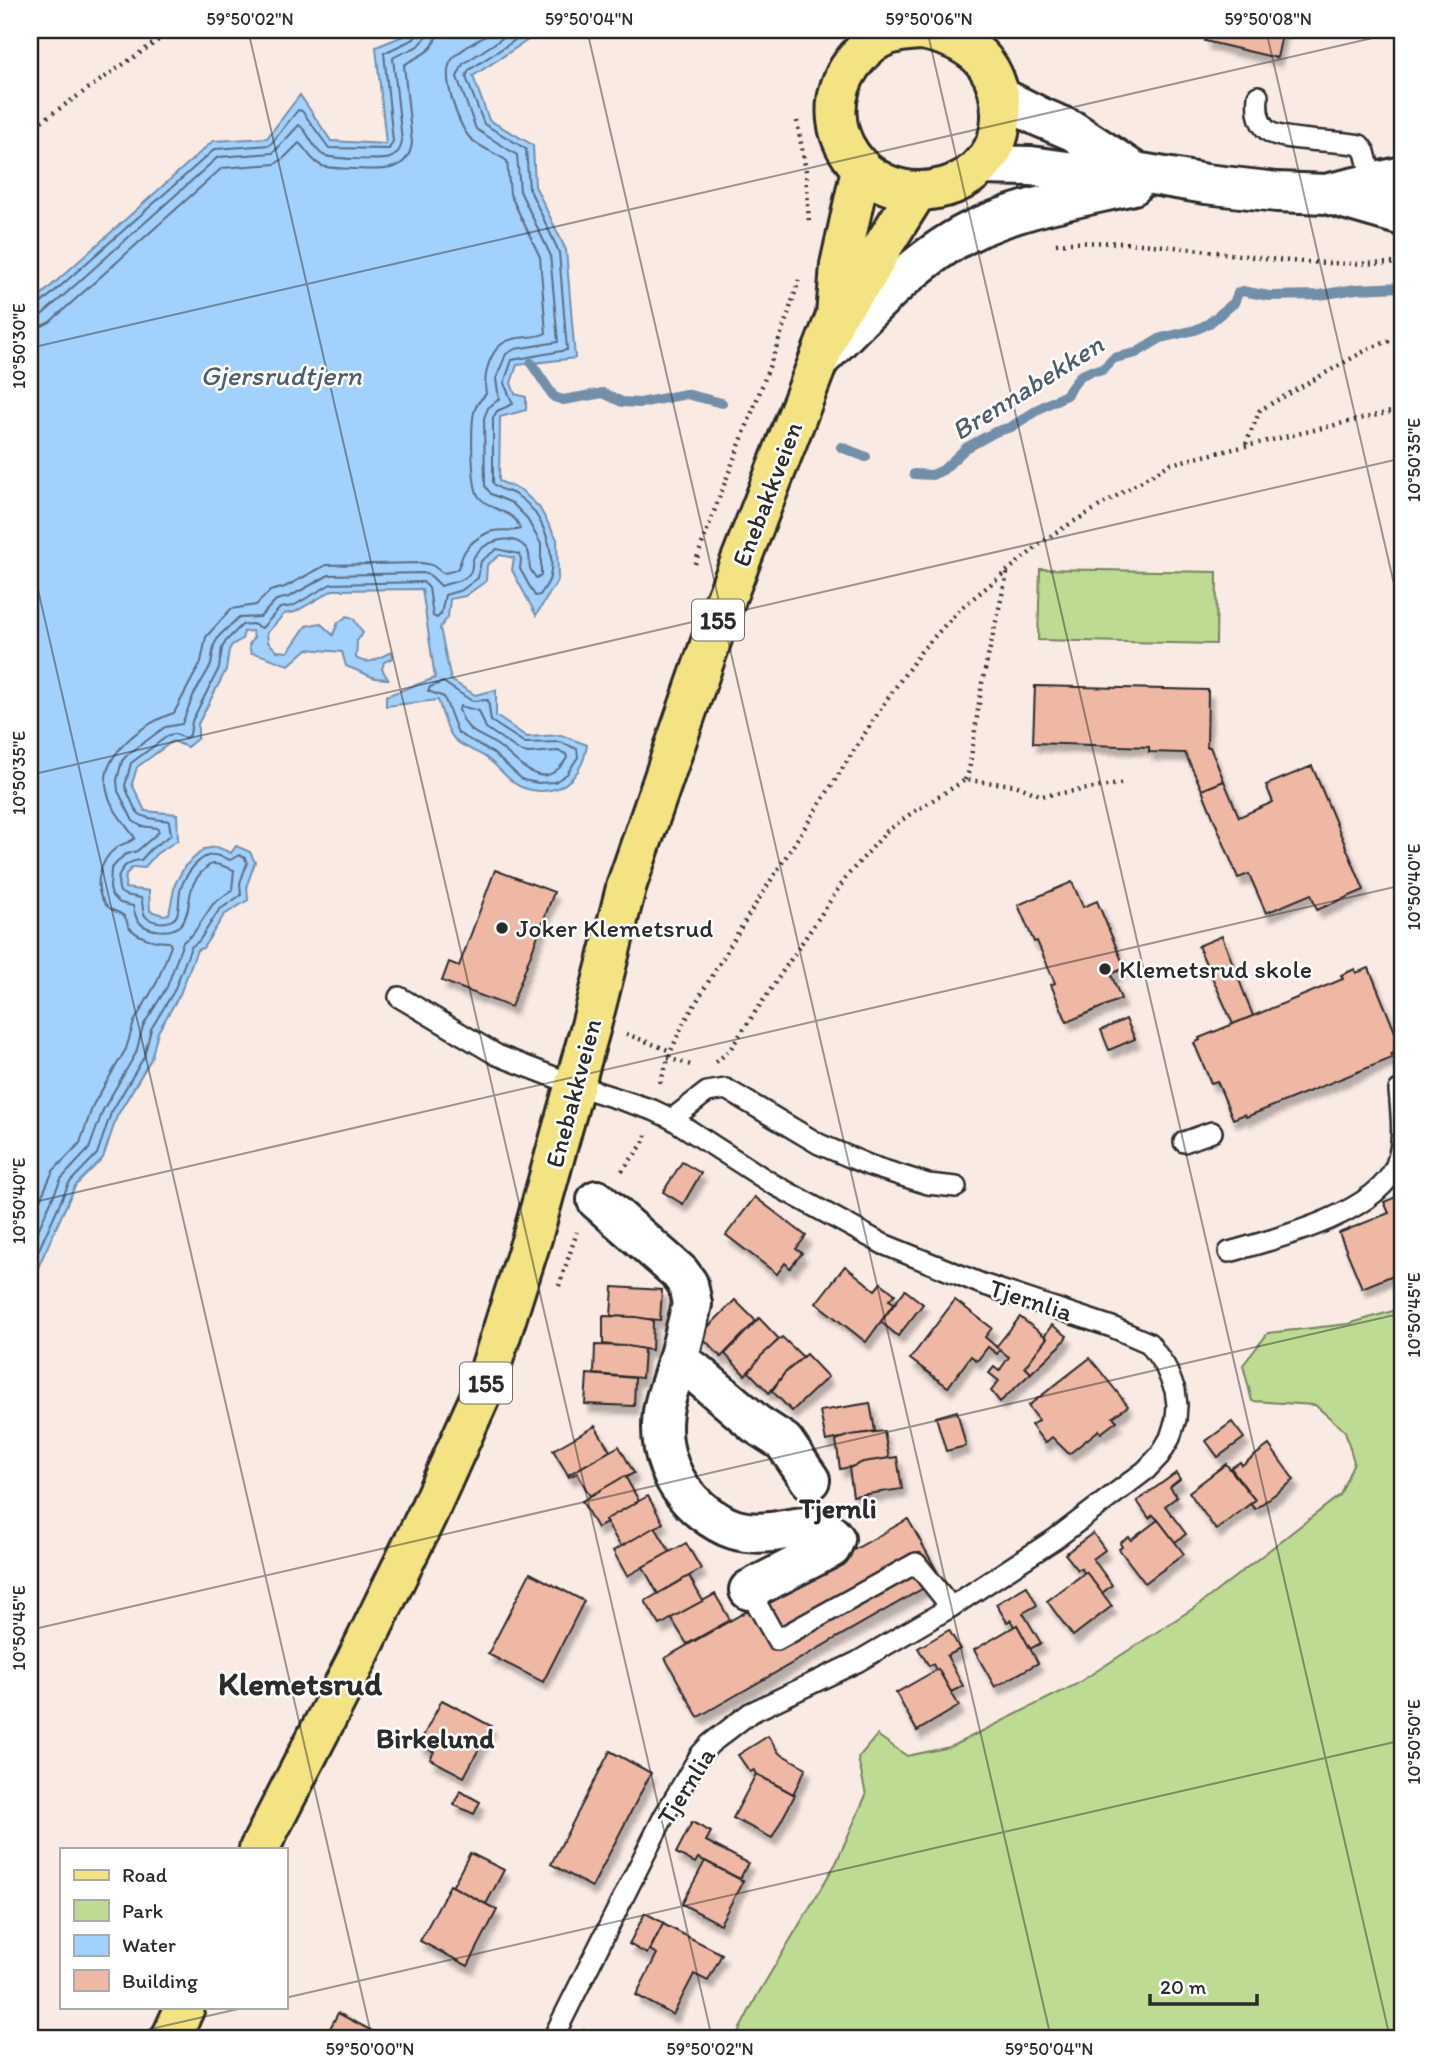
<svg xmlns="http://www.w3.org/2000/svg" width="1433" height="2068" font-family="Itim,sans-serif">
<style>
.green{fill:#bddb93;stroke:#74835f;stroke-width:2}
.water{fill:#a2d1fe;stroke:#728faa;stroke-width:2}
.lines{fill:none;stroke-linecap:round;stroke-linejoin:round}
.shore{stroke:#5b6d7f;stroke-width:2}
.stream{stroke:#728faa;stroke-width:10}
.building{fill:#efb8a4;stroke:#2b2b2b;stroke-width:2;filter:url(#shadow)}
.lane-casing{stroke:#2b2b2b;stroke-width:24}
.street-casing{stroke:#2b2b2b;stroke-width:44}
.secondary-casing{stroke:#2b2b2b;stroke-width:44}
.primary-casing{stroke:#2b2b2b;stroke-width:44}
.path{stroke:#2b2b2b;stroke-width:4.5;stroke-dasharray:2 5;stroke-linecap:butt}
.lane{stroke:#fff;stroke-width:19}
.street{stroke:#fff;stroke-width:38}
.secondary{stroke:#fff;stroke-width:38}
.primary{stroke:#f4e382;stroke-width:38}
.ticks{fill:none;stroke:#2b2b2b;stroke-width:2;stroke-opacity:0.45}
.poi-dot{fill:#2b2b2b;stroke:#fff;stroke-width:2.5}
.labels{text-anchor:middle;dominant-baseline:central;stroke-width:5;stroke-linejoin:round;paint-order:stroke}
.shield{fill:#fff;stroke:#6b6b6b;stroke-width:2}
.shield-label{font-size:24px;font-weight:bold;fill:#2b2b2b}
.street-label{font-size:26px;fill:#2b2b2b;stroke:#fff}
.poi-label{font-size:26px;fill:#2b2b2b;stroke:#fff;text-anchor:start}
.water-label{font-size:28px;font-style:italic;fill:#4f5d6a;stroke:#fff}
.neighbourhood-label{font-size:28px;font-weight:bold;fill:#2b2b2b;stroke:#fff}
.district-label{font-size:33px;font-weight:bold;fill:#2b2b2b;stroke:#fff}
.neatline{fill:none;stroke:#2b2b2b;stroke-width:2.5}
.ticks-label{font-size:18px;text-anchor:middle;fill:#2b2b2b}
</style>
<defs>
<filter id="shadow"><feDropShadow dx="4.5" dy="8" stdDeviation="2" flood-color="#0004"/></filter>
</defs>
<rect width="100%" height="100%" fill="#faeae4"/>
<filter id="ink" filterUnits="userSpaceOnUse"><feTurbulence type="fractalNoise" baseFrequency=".0143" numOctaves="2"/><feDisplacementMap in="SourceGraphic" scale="14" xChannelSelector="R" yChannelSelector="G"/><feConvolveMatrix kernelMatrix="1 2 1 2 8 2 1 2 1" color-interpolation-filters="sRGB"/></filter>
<g filter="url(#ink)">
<g class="green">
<path d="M1040 569 1217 572 1216 644 1038 640Z"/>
<path d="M1403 1308V2038H735L758 1994 836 1863 866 1795 858 1758 877 1735 907 1756 950 1747 1075 1685 1200 1604 1340 1495 1354 1462 1345 1431 1315 1405 1252 1401 1243 1365 1268 1333 1348 1324Z"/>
</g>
<path class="water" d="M418 30H530L534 36 473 76 489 120 533 145 535 186 566 250 575 358 517 365 511 383 515 394 526 397V410L500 417 499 481 521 490 539 507 557 539 558 580 536 615 512 570 514 558 500 555 487 565 486 581 465 596 450 599 448 617 440 628 451 680 475 695 496 690V716L527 737 561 735 587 745C582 779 557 800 521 787 509 782 499 767 488 759 478 751 458 746 452 736 445 726 442 711 438 700L386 706V696L435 678 422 589 333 590 295 612 284 614 267 633 268 642 277 651 288 652 306 626 320 623 333 635 338 623 347 616 353 618 363 633 357 641 356 658C371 667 377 657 392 652L393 658 384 662 382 669 388 679 375 678 346 666 342 652 307 649 289 665C276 662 264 654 251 653L249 645 254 637 252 631 244 632 242 639 232 645 229 650 226 670 198 724V738L187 747 173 741 137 767 132 784 145 811 177 814 178 840 156 854 144 868 133 867 126 874 125 888 149 891 150 911 163 915 169 914 175 884 185 866 204 849 217 847 231 853 236 846 250 852 255 862 247 885 248 900 224 915 203 948 197 950 180 994 158 1032 151 1059 117 1116 103 1158 75 1186 30 1285V305L213 141 267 138 300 95 331 141 386 144 376 47Z"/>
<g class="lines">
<g class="shore">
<path d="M30 309 37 307 215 149 270 145 298 110 302 111 329 148 389 149 393 141 384 53 414 39 418 30"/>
<path d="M30 318 43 314 218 157 273 153 299 125C309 132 312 148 323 155 331 159 381 161 390 158 398 155 401 149 402 141L393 58C406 49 425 50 427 30"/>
<path d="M30 328 40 327 50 322 222 168 275 164 284 158 299 143C307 150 311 161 322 166 332 169 344 168 355 169 379 170 408 174 412 143L404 65C420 54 436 53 437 30"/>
<path d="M443 682 472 701 488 700 491 721 525 743 560 742 577 749 578 757 567 774 555 782 538 783 523 780 493 753 458 733 444 697 428 691 430 687Z"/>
<path d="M460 706 479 711 486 728 520 751 528 753 558 751 566 754 567 758C542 797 520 761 497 745 476 731 469 736 459 710Z"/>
<path d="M30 1222 53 1171 80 1143 93 1105 126 1049 134 1022 157 982 171 946 169 942C155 942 138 938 129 927 127 924 127 920 125 917 121 912 111 911 107 906 91 889 100 860 116 848 122 843 130 843 135 838 125 824 111 809 107 791 98 755 145 722 174 713L201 662 206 637 231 609 256 605 270 591 285 587 326 565 422 563 432 565 443 573C465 570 456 566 465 551 469 544 479 537 487 533 498 527 510 533 520 529 515 509 491 512 479 497 471 487 471 426 474 412 476 404 481 399 486 394 483 374 490 344 513 339 524 336 537 338 546 333L540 257 510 194 507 161C496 153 480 148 470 138 458 125 441 77 451 61 460 48 482 39 496 30"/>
<path d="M30 1248 61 1179 89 1149 103 1110 136 1053 143 1026 167 987 183 942 193 934 213 904 232 890 234 870C229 869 219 863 213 864 210 864 207 867 205 869 183 888 194 907 182 923 173 935 147 932 138 921 135 916 134 911 133 906L120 903 112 896 110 888 111 869 124 855 137 851 159 832 157 828 141 826 133 821 118 791 117 780 122 761 127 755 165 727 182 724 193 696 211 665 214 645 219 636 238 618 260 617 276 600 289 597 329 575 423 573 431 576 441 586C450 582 464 582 470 573 473 569 471 562 474 557 483 541 512 532 526 548 532 555 528 562 530 568 531 572 534 574 536 578L541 576V544L526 517 512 503 491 494 485 486 484 418 488 408 499 399 496 379 506 354 515 349 558 342 550 254 520 191 517 155 476 129 457 77 463 64 515 30"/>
<path d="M30 1269 69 1183 97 1154 111 1113 144 1057 151 1029 174 991 191 947 199 941 219 910 241 895 240 883 247 863 245 858 239 855 230 860C225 858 219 855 214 855 200 854 185 875 181 888 178 896 180 906 177 915 172 926 149 924 144 914 142 909 143 902 141 898L125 895 120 892C114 874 124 861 141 860L151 849 171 835 169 821C135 816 139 819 125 786L131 763 169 735 175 734 185 738 190 735 192 721 219 668 222 648 226 641 242 625 252 624 262 628 280 608 293 606 331 584 423 582 429 588 433 616 437 618 441 614 445 595 462 590 478 578 481 561 497 549 519 554 521 559 520 569 535 596 540 595C543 590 549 583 550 577 556 548 541 510 516 495 508 490 499 491 493 483V418L497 411 513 404 504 383 512 360 567 350 559 252 529 188 526 149 484 124 466 77 469 70 523 35 525 30"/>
</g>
<g class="stream">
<path d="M531 363 554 397 563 400 603 393 622 402 640 403 686 394 722 403"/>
<path d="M841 447 866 457"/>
<path d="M914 474 932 475 943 470 966 448 995 432 1011 427 1042 407 1066 395 1080 376 1091 371 1102 370 1114 358 1136 353 1161 338 1195 330 1208 324 1234 303 1238 293 1242 291 1269 296 1320 295 1356 289 1403 287"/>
</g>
</g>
<g class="building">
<path d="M1208 30H1283L1277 58 1205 41Z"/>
<path d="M1035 686 1208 690 1207 747H1210L1224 781 1202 790 1185 753 1149 752V747L1033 743Z"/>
<path d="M1312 766 1364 890 1317 910 1311 894 1266 913 1249 874 1238 878 1202 790 1224 781 1239 817 1273 802 1266 785Z"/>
<path d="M495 870 554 892 511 1007 442 981 449 962 459 966Z"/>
<path d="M1072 882 1083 907 1097 901 1125 968 1111 974 1121 999 1067 1022 1051 985 1055 983 1037 941 1034 942 1018 905Z"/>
<path d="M1222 936 1253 1016 1233 1024 1198 946Z"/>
<path d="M1369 968 1402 1049 1391 1054 1392 1058 1246 1117 1245 1114 1233 1119 1217 1081 1211 1083 1194 1043 1200 1040 1199 1038 1343 979 1341 975 1355 969 1356 973Z"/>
<path d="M1126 1019 1135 1039 1109 1050 1101 1030Z"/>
<path d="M682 1162 701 1173 683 1204 663 1192Z"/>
<path d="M1403 1194V1271L1362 1288 1339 1233 1389 1213 1384 1202Z"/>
<path d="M755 1197 806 1236 796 1249 802 1253 790 1268 785 1263 777 1274 726 1235Z"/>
<path d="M845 1266 875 1290 881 1283 895 1294 889 1300 894 1303 866 1342 816 1303Z"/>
<path d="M613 1287 662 1290 660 1320 611 1316Z"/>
<path d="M905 1290 923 1304 898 1336 881 1322Z"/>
<path d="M735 1300 756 1321 721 1357 700 1335Z"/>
<path d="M955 1300 992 1328 985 1337 1000 1350 997 1354 988 1347 977 1361 971 1356 948 1387 910 1359Z"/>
<path d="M603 1316 636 1317 653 1320 652 1350 603 1344Z"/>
<path d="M1020 1317 1047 1338 1025 1367 1031 1373 1000 1402 991 1391 999 1381 989 1373 994 1367 999 1371 1009 1357 996 1347Z"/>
<path d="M759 1318 779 1339 745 1375 725 1354Z"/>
<path d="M1052 1325 1067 1336 1060 1346 1031 1373 1025 1367 1047 1338 1045 1335Z"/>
<path d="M782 1337 803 1357 784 1374 769 1393 749 1372 761 1356Z"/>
<path d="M595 1345 628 1346 644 1349 642 1378 594 1374Z"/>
<path d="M806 1354 828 1377 792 1411 772 1391 784 1374Z"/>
<path d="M1090 1358 1128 1406 1113 1417 1117 1421 1101 1433 1099 1430 1069 1454 1052 1437 1045 1443 1031 1425 1039 1420 1028 1406Z"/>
<path d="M587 1374 635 1378 634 1406 585 1404Z"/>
<path d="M870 1403 875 1431 826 1441 820 1411Z"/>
<path d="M957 1411 966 1446 946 1451 936 1417Z"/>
<path d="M1232 1422 1244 1438 1218 1457 1206 1441Z"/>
<path d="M595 1426 610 1451 568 1475 553 1450Z"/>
<path d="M884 1431 889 1459 840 1469 836 1440 850 1435Z"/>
<path d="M1269 1445 1294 1480 1255 1509 1250 1504 1255 1500 1231 1468 1240 1462 1242 1465Z"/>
<path d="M619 1446 634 1473 590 1496 577 1473 569 1477 568 1475Z"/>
<path d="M897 1457 902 1489 853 1496 849 1468 863 1462Z"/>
<path d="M1226 1464 1255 1500 1216 1530 1189 1492Z"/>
<path d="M1176 1473 1180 1479 1170 1487 1177 1497 1165 1506 1186 1534 1175 1542 1158 1520 1153 1515 1149 1518 1137 1501Z"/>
<path d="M625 1476 639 1501 605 1520 607 1523 597 1528 582 1501Z"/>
<path d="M648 1496 663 1523 621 1547 605 1520Z"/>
<path d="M908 1519 941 1578 698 1717 665 1658Z"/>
<path d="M1158 1520 1184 1554 1145 1583 1119 1549 1122 1547 1120 1543 1129 1537 1131 1540Z"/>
<path d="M655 1527 670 1552 627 1576 613 1551Z"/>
<path d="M1093 1533 1105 1550 1093 1559 1112 1585 1102 1593 1086 1572 1084 1573 1081 1568 1078 1570 1065 1554Z"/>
<path d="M686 1543 701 1569 658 1594 643 1567Z"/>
<path d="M1086 1572 1112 1606 1073 1636 1047 1601Z"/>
<path d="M530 1573 584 1601 543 1682 488 1654Z"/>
<path d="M689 1576 703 1601 660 1625 645 1601Z"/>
<path d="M1027 1586 1037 1605 1023 1613 1041 1643 1030 1649 1017 1625 1014 1627 1011 1620 1007 1622 996 1604Z"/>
<path d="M715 1594 730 1620 687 1644 671 1618Z"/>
<path d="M1017 1625 1038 1663 995 1687 974 1650Z"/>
<path d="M949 1630 960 1649 947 1656 963 1686 951 1692 938 1669 936 1670 933 1664 929 1666 918 1648Z"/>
<path d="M938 1669 959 1706 917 1731 896 1693Z"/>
<path d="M442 1700 491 1726 464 1777 430 1759 434 1752 419 1744Z"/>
<path d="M768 1736 779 1753 806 1768 793 1794 756 1774 754 1770 750 1772 738 1755Z"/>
<path d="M610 1751 651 1773 592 1887 551 1864Z"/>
<path d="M756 1774 795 1795 772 1838 733 1818Z"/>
<path d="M460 1791 480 1802 474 1814 454 1805Z"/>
<path d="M692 1822 711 1832 706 1841 748 1863 740 1879 705 1861 698 1858 695 1863 676 1853Z"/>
<path d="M470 1853 504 1870 486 1904 452 1887Z"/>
<path d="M705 1861 743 1881 720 1924 682 1904Z"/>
<path d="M450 1885 497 1910 468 1966 420 1941Z"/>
<path d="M645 1913 664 1923 647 1954 629 1944Z"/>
<path d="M663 1924 722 1954 708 1981 694 1974 673 2015 636 1995 657 1954 650 1950Z"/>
<path d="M338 2013 376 2033 373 2038H312L316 2030 326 2036Z"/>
<path d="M584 2030 600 2038H580Z"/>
</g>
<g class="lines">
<g class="lane-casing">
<g id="lane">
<path d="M1258 96C1257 108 1257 122 1268 131 1283 142 1338 140 1360 145L1365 152 1373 183"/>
<path d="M399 997 497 1055 575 1085 653 1110 672 1119 771 1183 883 1244 982 1284 1112 1327 1149 1343 1165 1366 1175 1390 1177 1405 1176 1419 1170 1438 1160 1455 1146 1470 1055 1539 951 1607 857 1662 750 1713 710 1744 700 1755 664 1816 553 2038"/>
<path d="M672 1119 707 1092 726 1089 819 1144 871 1166 928 1184 956 1187"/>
<path d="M1184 1142 1212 1132"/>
<path d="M1229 1252C1275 1239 1377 1214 1396 1165 1405 1140 1401 1115 1399 1090"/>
<path d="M749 1590 777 1640 916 1563 951 1607"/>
</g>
</g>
<g class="street-casing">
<g id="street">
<path d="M597 1200 680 1273 688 1284 692 1304C687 1325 682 1346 676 1366 672 1381 665 1397 663 1412 658 1450 672 1487 702 1511 725 1529 742 1535 771 1532 794 1530 818 1518 835 1539L831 1548 749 1590"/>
<path d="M677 1363 694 1371 756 1424 784 1442 810 1480"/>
</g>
</g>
<g class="secondary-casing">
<g id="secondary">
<path d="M1000 97 1040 117 1073 131 1135 172"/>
<path d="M981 165 1031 166 1067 171 1135 172 1206 184 1277 192 1327 194 1403 216"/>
<path d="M1330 193 1403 176"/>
<path d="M819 360C864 316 913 260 969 232 1020 207 1078 198 1133 185"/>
</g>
</g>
<g class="primary-casing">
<g id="primary">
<path d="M920 30C906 31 892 32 879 39 867 45 860 54 852 64 808 126 864 204 937 189 960 185 980 171 992 151 1008 123 1002 79 979 56 963 41 943 34 922 30"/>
<path d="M836 316 840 265 861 169"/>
<path d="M259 1849 355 1663 426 1517 484 1388 532 1238 591 1026 627 884 725 601 836 316 866 277 883 246 917 192"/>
<path d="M171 2038 185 2007"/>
</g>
</g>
<g class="path">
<path d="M797 121 806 171 809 223"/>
<path d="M30 129 173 30"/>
<path d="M1056 244C1128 238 1198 250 1269 259 1314 264 1359 264 1403 263"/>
<path d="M1246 444 1260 410 1370 348 1403 336"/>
<path d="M695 564C728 469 769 376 799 280"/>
<path d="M965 780 969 771 982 683 1008 569"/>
<path d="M626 1034 671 1051"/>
<path d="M668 1058 694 1066"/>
<path d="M716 1062 729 1051 847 876 887 831 909 815 965 780 1015 785 1042 796 1126 783"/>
<path d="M660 1083 671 1051 683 1024 748 916 885 702 922 650 961 608 1053 534 1170 464 1403 409"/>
<path d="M622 1171 642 1145 646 1135"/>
<path d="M559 1286 577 1232"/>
</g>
<use href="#lane" class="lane"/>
<use href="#street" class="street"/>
<use href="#secondary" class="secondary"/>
<use href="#primary" class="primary"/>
</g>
</g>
<path class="ticks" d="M248 30 712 2038M587 30 1051 2038M927 30 1390 2038M1266 30 1403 623M30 348 1403 31M30 555 372 2038M30 775 1403 458M30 1203 1403 885M30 1630 1403 1313M285 1998 1403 1740M30 2026 33 2038M111 2038 247 2007"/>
<g class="poi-dot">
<circle cx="502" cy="928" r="7"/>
<circle cx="1105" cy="969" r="7"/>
</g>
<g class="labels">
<g class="shield">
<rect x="692" y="599.5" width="52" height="41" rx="5"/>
<rect x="460" y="1362.5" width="52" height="41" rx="5"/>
</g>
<g class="shield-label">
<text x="718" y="620">155</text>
<text x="486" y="1383">155</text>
</g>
<g class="street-label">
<text transform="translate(767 494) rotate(-69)">Enebakkveien</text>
<text transform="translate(573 1093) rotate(-75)">Enebakkveien</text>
<text transform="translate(1031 1300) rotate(18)">Tjernlia</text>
<text transform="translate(686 1786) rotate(-58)">Tjernlia</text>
</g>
<g class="poi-label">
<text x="516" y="928">Joker Klemetsrud</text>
<text x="1119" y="969">Klemetsrud skole</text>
</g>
<g class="water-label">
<text x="281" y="375">Gjersrudtjern</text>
<text transform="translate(1027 387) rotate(-32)">Brennabekken</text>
</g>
<g class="neighbourhood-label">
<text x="838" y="1508">Tjernli</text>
<text x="435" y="1738">Birkelund</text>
</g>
<g class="district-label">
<text x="300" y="1683">Klemetsrud</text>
</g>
</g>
<rect width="1433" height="2068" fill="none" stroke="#fff" stroke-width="77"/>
<rect x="60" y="1848" width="228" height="161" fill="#ffffff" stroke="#aaaaaa" stroke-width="2"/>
<rect x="74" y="1870" width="35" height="10" fill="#f4e382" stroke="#aaaaaa" stroke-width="2"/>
<text x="122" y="1882" font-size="21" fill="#2b2b2b">Road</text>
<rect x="74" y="1900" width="35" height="21" fill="#bddb93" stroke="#aaaaaa" stroke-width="2"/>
<text x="122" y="1918" font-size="21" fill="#2b2b2b">Park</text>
<rect x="74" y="1935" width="35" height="21" fill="#a2d1fe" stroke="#aaaaaa" stroke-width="2"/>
<text x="122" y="1952" font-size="21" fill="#2b2b2b">Water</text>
<rect x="74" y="1970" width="35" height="21" fill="#efb8a4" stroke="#aaaaaa" stroke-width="2"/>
<text x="122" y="1988" font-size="21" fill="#2b2b2b">Building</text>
<path d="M1150 1994v10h107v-10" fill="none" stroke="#2b2b2b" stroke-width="3.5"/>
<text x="1160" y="1994" font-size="21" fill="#2b2b2b" stroke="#ffffff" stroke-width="5" paint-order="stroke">20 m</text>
<rect x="38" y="38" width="1356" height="1992" class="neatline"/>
<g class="ticks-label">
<text x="250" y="25">59°50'02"N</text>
<text x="589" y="25">59°50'04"N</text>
<text x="929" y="25">59°50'06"N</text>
<text x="1268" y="25">59°50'08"N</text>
<text transform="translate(19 346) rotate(-90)" y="6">10°50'30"E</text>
<text transform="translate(1414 460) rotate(-90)" y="6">10°50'35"E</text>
<text transform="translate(19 773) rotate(-90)" y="6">10°50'35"E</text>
<text transform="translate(1414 887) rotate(-90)" y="6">10°50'40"E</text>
<text transform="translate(19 1201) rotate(-90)" y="6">10°50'40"E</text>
<text transform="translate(1414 1315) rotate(-90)" y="6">10°50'45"E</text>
<text transform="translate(19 1628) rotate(-90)" y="6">10°50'45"E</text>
<text transform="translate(1414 1742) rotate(-90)" y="6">10°50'50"E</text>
<text x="370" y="2055">59°50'00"N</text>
<text x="710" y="2055">59°50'02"N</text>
<text x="1049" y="2055">59°50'04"N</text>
</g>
</svg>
